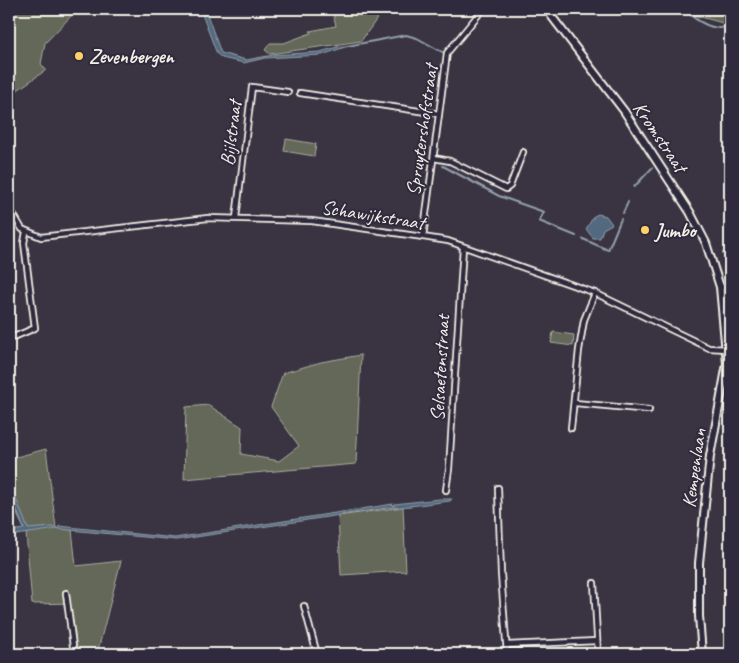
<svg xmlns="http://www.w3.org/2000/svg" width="739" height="663" font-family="Caveat,sans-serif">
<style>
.green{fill:#646759;stroke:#acaca0}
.water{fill:#53697f;stroke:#939fa9}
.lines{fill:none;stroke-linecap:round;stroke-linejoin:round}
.stream{stroke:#939fa9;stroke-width:2}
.minor-casing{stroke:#f4f1e8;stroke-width:8}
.secondary-casing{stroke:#f4f1e8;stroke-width:10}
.minor{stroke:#2f2a3d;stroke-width:4.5}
.secondary{stroke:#2f2a3d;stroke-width:6}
.poi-dot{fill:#ffd166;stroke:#2f2a3d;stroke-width:2}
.labels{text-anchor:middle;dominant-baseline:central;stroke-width:4;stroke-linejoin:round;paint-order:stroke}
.poi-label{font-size:20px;font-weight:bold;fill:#f4f1e8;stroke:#2f2a3d;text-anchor:start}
.street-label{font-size:20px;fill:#f4f1e8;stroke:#2f2a3d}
</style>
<rect width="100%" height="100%" fill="#3a3442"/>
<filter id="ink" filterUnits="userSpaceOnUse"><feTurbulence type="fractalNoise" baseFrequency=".02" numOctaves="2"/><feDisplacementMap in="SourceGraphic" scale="10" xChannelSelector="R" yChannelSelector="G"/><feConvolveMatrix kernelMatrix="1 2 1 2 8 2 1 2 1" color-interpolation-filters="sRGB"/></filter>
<g filter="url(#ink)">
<g class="green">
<path d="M9 9H78L45 43 41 64 46 70 9 96Z"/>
<path d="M332 9H384L361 41 270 54 265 50 270 43H284L311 33 310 31 336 26Z"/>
<path d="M686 9H730V25L690 14Z"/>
<path d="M286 139 316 144 314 156 284 151Z"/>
<path d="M553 332 574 335 573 346 551 343Z"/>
<path d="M361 355 356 464 184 479 186 407 208 405 242 427 241 454 279 461 299 446 271 407 283 373 321 362Z"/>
<path d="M46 449 56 528 72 530 76 566 121 561 97 654H77L70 603 32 604 26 533 9 497V459Z"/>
<path d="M403 507 406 571 341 575 338 516Z"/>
</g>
<g class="water">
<path d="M200 9H205L221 53 246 60 273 55 320 52 341 46 345 47 322 55 265 58 244 63 222 58 217 54Z"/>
<path d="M598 214 606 216 612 224 603 229 600 238H593L586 229 594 216Z"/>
<path d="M9 481 28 529 52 527 57 529 9 536V531L24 529 9 490Z"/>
<path d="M440 499H452L450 501 394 508V504Z"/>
<path d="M393 504V507L176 540 59 529V526L175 538Z"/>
</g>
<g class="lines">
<g class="stream">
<path d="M685 9C694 20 716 34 730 25"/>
<path d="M342 47 406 35 417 38 444 53"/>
<path d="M443 166 499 196 544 212 539 221 576 236"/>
<path d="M634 187 652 168"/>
<path d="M623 213 628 202"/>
<path d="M583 239 608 250 621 219"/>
<path d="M723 253 730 252"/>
</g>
<g class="minor-casing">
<g id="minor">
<path d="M300 93 439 114"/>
<path d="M434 158 450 161 506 189 510 186 523 152"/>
<path d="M9 207 22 229 41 237 208 218 312 221 423 237 448 241 595 293 709 348 727 349"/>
<path d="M236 218 252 87 288 92"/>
<path d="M423 237 447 53 483 9"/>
<path d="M720 287H730"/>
<path d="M9 339 35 328 24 243 26 232"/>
<path d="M575 403 649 410"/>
<path d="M571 428 579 350 584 320 595 293"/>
<path d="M498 488 501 574 507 654"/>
<path d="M446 490 449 469 463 247"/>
<path d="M594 583 598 654"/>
<path d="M66 593 74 654"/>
<path d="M304 606 317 654"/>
<path d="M507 645 597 641"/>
</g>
</g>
<g class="secondary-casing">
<path id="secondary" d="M546 9 624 111 690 212 706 243 720 287 727 364 710 456 699 563V616L702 654"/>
</g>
<use href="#minor" class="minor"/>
<use href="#secondary" class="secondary"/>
</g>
</g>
<g class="poi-dot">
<circle cx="79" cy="56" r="5"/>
<circle cx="645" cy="230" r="5"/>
</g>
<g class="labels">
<g class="poi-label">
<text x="89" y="56">Zevenbergen</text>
<text x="655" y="230">Jumbo</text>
</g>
<g class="street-label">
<text transform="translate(422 130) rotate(-82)">Spruytershofstraat</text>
<text transform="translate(231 133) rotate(-83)">Bijlstraat</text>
<text transform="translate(660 137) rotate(56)">Kromstraat</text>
<text transform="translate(373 215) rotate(9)">Schawijkstraat</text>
<text transform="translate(440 368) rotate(-87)">Selsaetenstraat</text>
<text transform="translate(694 468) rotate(-82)">Kempenlaan</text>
</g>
</g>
<rect width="739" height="663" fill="none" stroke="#2f2a3d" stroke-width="30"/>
<rect x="15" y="15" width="709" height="633" fill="none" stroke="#f4f1e8" stroke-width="2" filter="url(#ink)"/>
</svg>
